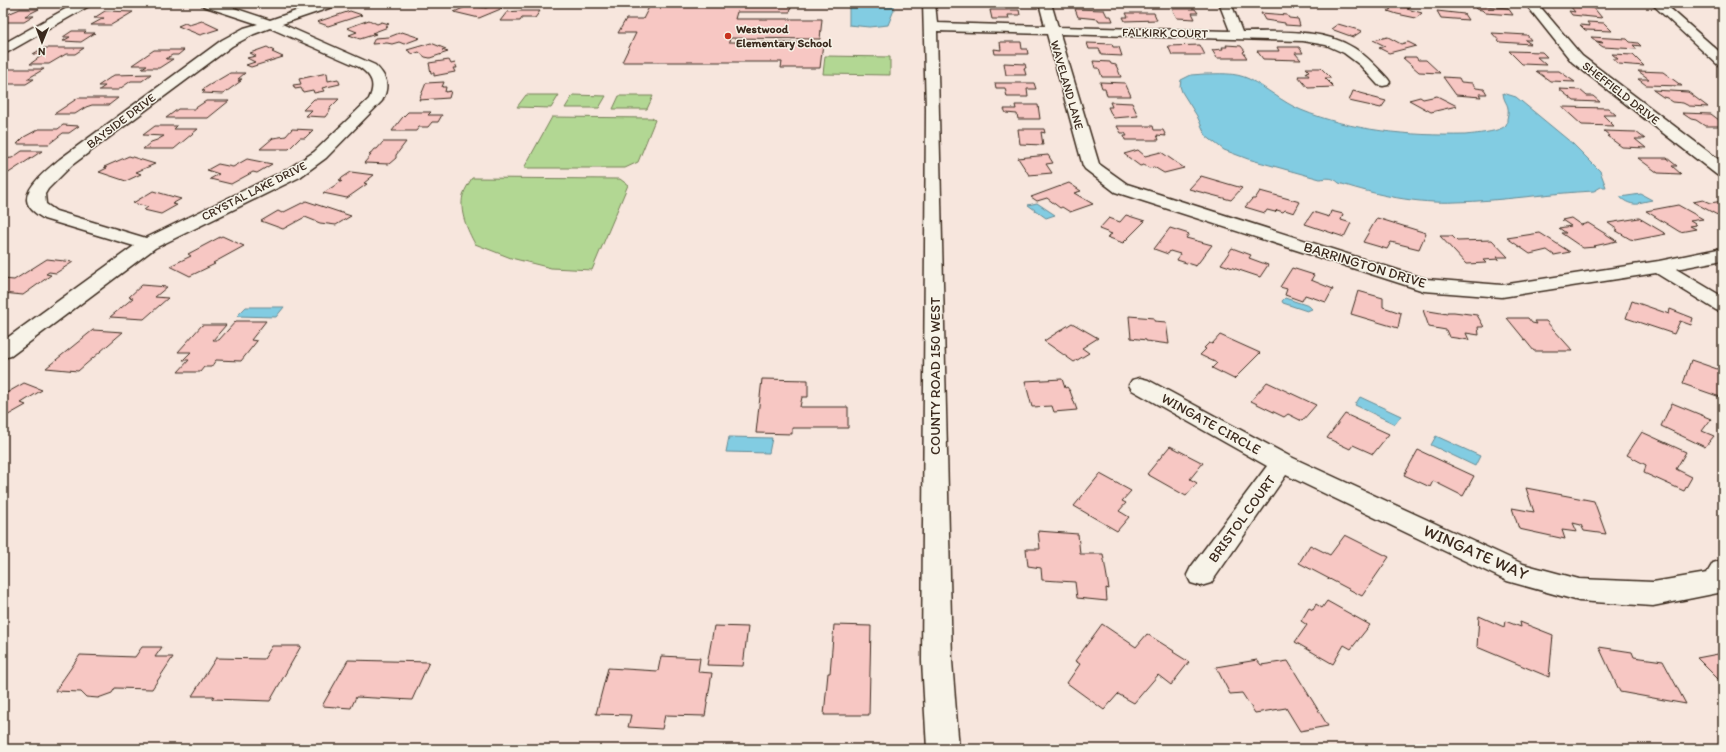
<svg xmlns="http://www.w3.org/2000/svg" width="1726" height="752" font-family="Itim,sans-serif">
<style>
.green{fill:#b2d793;stroke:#768058}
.water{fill:#82cce2;stroke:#668b94}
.building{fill:#f7c7c3;stroke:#3b2a1e}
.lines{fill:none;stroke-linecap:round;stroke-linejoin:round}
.minor-casing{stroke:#3b2a1e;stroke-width:3}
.minor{fill:#f7f3e8;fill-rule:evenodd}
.poi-dot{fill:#c8321e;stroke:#f7f3e8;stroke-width:1.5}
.labels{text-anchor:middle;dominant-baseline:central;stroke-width:3;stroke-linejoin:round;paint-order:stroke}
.far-poi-label{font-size:12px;font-weight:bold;fill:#3b2a1e;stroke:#f7f3e8;text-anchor:start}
.far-street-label{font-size:12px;fill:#3b2a1e;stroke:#f7f3e8}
.street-label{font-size:14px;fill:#3b2a1e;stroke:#f7f3e8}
.near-street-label{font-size:17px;fill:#3b2a1e;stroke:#f7f3e8}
</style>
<rect width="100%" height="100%" fill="#f7e6dd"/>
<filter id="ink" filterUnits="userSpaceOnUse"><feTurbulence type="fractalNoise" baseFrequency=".025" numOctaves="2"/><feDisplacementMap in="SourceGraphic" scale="8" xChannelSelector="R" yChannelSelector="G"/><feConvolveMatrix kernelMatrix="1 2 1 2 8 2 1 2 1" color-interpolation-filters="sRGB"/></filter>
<g filter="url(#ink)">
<g class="green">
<path d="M825 56 890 57V75L823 74Z"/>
<path d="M526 95H559L551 108 517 107Z"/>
<path d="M573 95 606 96 599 108H565Z"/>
<path d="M619 96H653L647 109H613Z"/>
<path d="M552 117 652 118 655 120 638 162 625 168H524Z"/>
<path d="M472 178 620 179 628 185 592 270 551 268 511 258 475 244C467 229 459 212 463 195 465 189 469 183 472 178Z"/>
</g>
<g class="water">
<path d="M849 3H894V10L888 25 869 27 849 25Z"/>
<path d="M1204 74C1218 74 1235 72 1249 79 1267 88 1282 102 1301 110 1352 131 1409 136 1465 135 1474 134 1501 132 1506 125 1507 123 1507 120 1507 119 1511 103 1504 105 1503 93L1516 97 1573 144 1600 171 1606 187H1601L1594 191C1548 193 1502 201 1456 202 1417 204 1376 195 1339 183 1333 177 1328 178 1320 179L1248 159 1224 150 1206 136 1197 116 1182 92 1180 86 1181 80 1191 75Z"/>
<path d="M1641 194 1652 200 1638 203 1639 204C1632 205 1625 202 1620 197Z"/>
<path d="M1037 203 1055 215 1046 218 1028 205Z"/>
<path d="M1285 298 1309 306 1312 309 1307 311 1283 303 1282 301Z"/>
<path d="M246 307H284L276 317 237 316Z"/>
<path d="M1360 397 1401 416 1395 424 1355 405Z"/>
<path d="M1436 436 1480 456 1475 466 1431 445Z"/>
<path d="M729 437 772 438 769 453 726 452Z"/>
</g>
<g class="building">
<path d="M271 3H295L284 7Z"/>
<path d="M651 3H792L790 12H737L735 19H822L820 39 730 38 729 42 823 43 820 68H781L782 62H622L636 33H618L626 19H643Z"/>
<path d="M1279 3H1298L1300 5H1280Z"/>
<path d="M1389 3 1410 8 1407 9 1422 13 1416 18 1397 14 1388 11 1391 9 1384 7Z"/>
<path d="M470 5 486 8 492 5 503 8 479 18 454 12Z"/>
<path d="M1473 5 1508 8 1513 15 1485 13 1482 10 1476 9Z"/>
<path d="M1570 6 1594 8 1602 18 1572 15 1569 11 1575 12Z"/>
<path d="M20 9H39L25 16H34L24 22H3V16Z"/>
<path d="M1075 9 1104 10 1107 16H1111L1113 21H1099L1098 19 1078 17Z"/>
<path d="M1172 9H1195L1198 13H1192L1195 19 1177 18Z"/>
<path d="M990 10H1019L1020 15H1008L1009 19H992Z"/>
<path d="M105 11 133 12 111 25H91L104 18H94Z"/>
<path d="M350 11 362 15 328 26 317 22Z"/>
<path d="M520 11H540L535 18H522L520 21H500L507 12Z"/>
<path d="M1437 11 1464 14 1468 20 1441 18Z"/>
<path d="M1126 13H1154L1157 20 1125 21 1123 17H1128Z"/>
<path d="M1261 13 1287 15 1289 18 1298 19 1300 26 1285 25V23L1265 20Z"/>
<path d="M369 20 377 24 382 22 389 24 385 26 388 27 372 33 376 34 360 39 349 35 357 32 347 28Z"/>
<path d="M202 21 219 29 200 35 178 26 185 23 189 25Z"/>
<path d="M1587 22 1604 23 1612 31 1585 30 1580 25 1590 26Z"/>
<path d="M1338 24 1362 31 1353 37 1331 29Z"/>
<path d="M72 31H86L84 33H95L81 42 63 41 70 37H63Z"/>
<path d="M402 32 420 38 404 44 399 42 392 44 387 43 372 44 375 38 389 37Z"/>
<path d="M1492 33 1527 35 1531 40H1525L1531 44 1500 42Z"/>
<path d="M1388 37 1401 44 1408 42 1416 46 1389 53 1379 48 1385 46 1373 40Z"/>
<path d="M1591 37 1627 39 1630 42 1638 43 1641 46 1633 45 1637 49 1603 47 1596 42 1603 43 1602 42 1596 41Z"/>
<path d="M1000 42H1021L1022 49H1027L1028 54H995L994 49 1001 50Z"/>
<path d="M431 43 446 49 442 50 448 52 430 58 425 57 419 52 413 54 407 50Z"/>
<path d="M1087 43 1112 44 1113 47H1119L1122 56 1102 55 1099 49H1089Z"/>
<path d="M1200 45 1205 55H1172L1168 46Z"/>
<path d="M1226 45 1241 46 1245 51 1243 52 1247 58H1217L1212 50 1223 49 1222 47H1227Z"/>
<path d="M267 47 274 51 272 52 283 57 251 67 246 65 255 62 247 58 256 56 250 53Z"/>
<path d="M1277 47H1299L1303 53H1295L1301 60 1263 59 1257 51H1279Z"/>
<path d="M43 48H84L75 54H66L49 64H30L44 54H33Z"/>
<path d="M154 50H184L178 55H172L166 59H173L159 68H142L147 65H132Z"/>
<path d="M1509 51 1542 52 1547 57H1537L1546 65 1522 64Z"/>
<path d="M1612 54 1633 55 1644 66 1619 64 1613 59H1618Z"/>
<path d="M1404 57H1416L1418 60H1426L1440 73 1419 72 1403 58H1405Z"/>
<path d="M449 60 451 64 455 63 457 68H453L455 72 434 76V73H431L429 63Z"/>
<path d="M1093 61 1110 62 1111 64 1116 65 1121 77H1102L1099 68H1095Z"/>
<path d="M1004 63 1025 64 1026 68H1024L1026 75H1006Z"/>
<path d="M1306 68H1321L1331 78H1325L1334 87 1308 88 1298 76H1309L1306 72 1309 71Z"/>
<path d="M7 69H44L27 79H34L26 84H3L4 79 3 78 7 75H3V71Z"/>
<path d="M1536 71H1559L1575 82 1550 81Z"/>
<path d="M1638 71 1663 72 1682 86 1646 85 1638 79H1649Z"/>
<path d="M230 73H245L238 79H242L238 81H241L223 94 202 93 205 91 202 90 208 86Z"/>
<path d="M327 73 328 81 338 79 340 84 322 88 324 91 314 93 313 90 303 92 301 88 295 89 293 85 301 84 299 79Z"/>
<path d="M151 74 142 81H131L118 90H99L105 86H98L114 75Z"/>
<path d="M1443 77 1459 78 1461 82 1472 83 1476 88 1484 89 1487 94H1479L1481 97 1456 95Z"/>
<path d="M444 82 442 87H446L445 92 451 91 449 98 419 100 426 83Z"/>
<path d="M1100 82 1125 83 1131 96H1107L1105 88H1102Z"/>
<path d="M995 83H1034L1036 89H1027L1028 97H1007L1005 88H996Z"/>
<path d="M1559 89 1580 90 1587 96H1593L1600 102 1574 101Z"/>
<path d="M1653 90 1688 92 1708 107 1689 106 1683 103 1673 102 1667 98 1663 97Z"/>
<path d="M1353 91 1368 95 1367 96 1386 101 1381 108 1349 101Z"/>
<path d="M1437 96 1457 106 1431 112 1409 100 1420 97 1423 99Z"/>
<path d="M78 98H118L109 105H92L86 107 75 114H54Z"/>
<path d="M314 99H339L329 109H331L325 117 306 116 312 110H303Z"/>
<path d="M206 101H229L208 118H166L178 109H194Z"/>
<path d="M1110 102 1132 103 1138 116 1114 118 1112 116 1108 107H1112Z"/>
<path d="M1015 105H1038L1040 119H1018L1017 114 1006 113 1004 109H1016Z"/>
<path d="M1562 107 1608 108 1616 115H1603L1614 126 1582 125Z"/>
<path d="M408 112H431L428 115H442L438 122H432L428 127H419L416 131H392L402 118Z"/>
<path d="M1682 113 1711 114 1723 123V126H1705L1696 120 1691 119Z"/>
<path d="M63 125 79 126 69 133H63L49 144H17L24 137 39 129H58Z"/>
<path d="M155 126H177L174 129H198L174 149H143L151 142 157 140 164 136 143 135Z"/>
<path d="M1117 126H1153L1154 130H1163L1166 136 1157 135 1159 140H1125L1124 136H1127L1125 133H1121Z"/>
<path d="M292 129 313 130 305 138H300L289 149H260L273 138 286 136Z"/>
<path d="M1018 129H1044L1045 133 1041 132 1043 145 1020 144Z"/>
<path d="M1604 131 1636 132 1645 139H1635L1646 148 1622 147 1607 136H1610Z"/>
<path d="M383 142H406L396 155V158L389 164 364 163 371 155H369L374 149H377Z"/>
<path d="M1138 150 1145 156 1161 152 1184 168 1164 173 1154 167 1149 168 1144 165 1140 166 1124 154Z"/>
<path d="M22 151H42L7 174H3V159L12 158Z"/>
<path d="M1048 155 1053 163 1046 164 1052 173 1029 175 1018 158Z"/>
<path d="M129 156 155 164 136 172 141 174 126 181 99 172 107 168 104 167Z"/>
<path d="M1638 158H1667L1677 166H1672L1681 174 1658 173Z"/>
<path d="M247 159 272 164 257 173 253 172 231 184 210 179 219 174 207 170 218 164 233 167Z"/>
<path d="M351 172 374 175 364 183 367 184 347 198 323 193 342 181 339 180Z"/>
<path d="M1201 176 1242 188 1231 200 1189 189Z"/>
<path d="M1069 183 1081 191 1074 193 1093 204 1070 212 1062 207 1060 208 1047 198 1037 201 1031 197Z"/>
<path d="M153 191 181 199 172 204 177 205 161 214 144 210 148 207 133 203Z"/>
<path d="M1260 191 1300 202 1294 213 1285 210 1283 212 1277 210 1275 212 1267 210 1265 213 1245 207 1252 199H1255Z"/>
<path d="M1703 200 1710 203 1723 201V218L1693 202Z"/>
<path d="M306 201 351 216 336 225 320 223 305 217 283 229 261 221 278 211 282 213Z"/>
<path d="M1678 205 1703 219 1690 221 1697 225 1690 226 1696 229 1680 232 1646 211Z"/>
<path d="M1331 211 1343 214 1341 220 1351 223 1344 237 1305 224 1313 212 1329 217Z"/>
<path d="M1126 215 1145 221 1123 243 1107 237 1112 234 1099 229 1109 218 1120 222Z"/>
<path d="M1377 218 1426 233 1419 249 1391 242 1387 249 1363 242Z"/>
<path d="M1571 218 1581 225 1588 223 1617 241 1594 246 1596 247 1583 248 1561 233H1566L1559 228 1571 226 1562 220Z"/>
<path d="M1639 218 1666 234 1635 240 1630 239 1615 230H1618L1608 223Z"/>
<path d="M1170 228 1189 234 1186 238 1212 245 1196 266 1177 260 1180 254 1170 251 1168 254 1154 249Z"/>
<path d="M1540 233 1570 252 1554 255 1547 250 1530 254 1507 238Z"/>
<path d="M222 236 244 246 213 263 215 264 190 276 170 266 191 256 188 254Z"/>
<path d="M1440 236H1452L1457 241 1492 240 1508 257H1497L1499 259 1483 260 1486 263 1466 264Z"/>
<path d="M1232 248 1251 255 1249 258 1268 265 1260 277 1221 264Z"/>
<path d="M47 259 73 262 56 273 49 272 46 274 51 275 23 295 3 293V279L14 280Z"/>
<path d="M1292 268 1314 275 1311 280 1333 289 1326 302 1305 295 1302 301 1285 295 1287 289 1280 287Z"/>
<path d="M142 285 167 287 155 297 168 298 144 319 110 317 133 298 129 297Z"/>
<path d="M1358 291 1383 298V307L1401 313 1398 328 1351 314Z"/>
<path d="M1632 301 1669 314 1670 309 1693 318 1691 325 1680 321 1674 334 1626 318Z"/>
<path d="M1423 310 1447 314V312H1454L1477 315 1484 327H1478L1479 335 1466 333 1469 340 1449 337 1446 330 1429 327Z"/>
<path d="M1129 316 1154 318V321L1166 322 1169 344 1146 341V340L1131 338Z"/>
<path d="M1507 318H1528L1532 323 1537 324 1535 321H1546L1573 351H1534Z"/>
<path d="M236 321H266L251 340 257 341 241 361 216 360 211 367H204L200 372H178L189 360H183L191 352H178L202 325H226L213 340H219Z"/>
<path d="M1072 323 1098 338 1082 348 1089 353 1074 362 1044 341Z"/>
<path d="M93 330 123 332 78 371 46 368Z"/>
<path d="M1220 335 1260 353 1234 379 1212 368 1217 363 1200 355 1206 349 1204 348 1209 343 1212 344Z"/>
<path d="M1691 360 1723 371V398L1683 384Z"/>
<path d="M762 379 808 380V397H802L800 407H848V428H792V434L756 433Z"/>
<path d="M1062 379 1065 388 1067 387 1070 391 1077 410 1054 412 1052 406 1032 407 1025 381Z"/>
<path d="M1267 382 1316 405 1302 421 1288 414 1284 417 1251 401Z"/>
<path d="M24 383 42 390 21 403 26 405 3 418V395Z"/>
<path d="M1672 403 1711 419 1702 431 1714 436 1705 447 1661 426Z"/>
<path d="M1345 414 1389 434 1373 454 1353 445 1350 449 1327 438Z"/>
<path d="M1642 432 1686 452 1676 469 1692 477 1684 491 1644 473 1646 465 1627 455Z"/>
<path d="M1170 446 1203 463 1190 479 1197 483 1186 496 1147 474Z"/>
<path d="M1418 450 1474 476 1463 496 1433 481 1430 487 1404 475Z"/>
<path d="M1100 474 1131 491 1122 501 1126 503 1119 511 1129 517 1117 531 1074 506Z"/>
<path d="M1526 488 1594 501 1606 534 1584 531 1581 525 1573 523 1577 532 1562 530 1565 539 1519 529 1512 508 1534 512Z"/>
<path d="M1038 531 1078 534 1080 554H1103L1109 589 1106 588 1107 601 1077 598 1075 582 1042 580 1041 568 1028 566 1026 549H1040Z"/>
<path d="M1345 535 1389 557 1362 596 1299 563 1310 545 1330 555Z"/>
<path d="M1327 601 1370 625 1351 649 1344 645 1333 664 1295 642 1307 625 1301 621 1309 608 1313 610 1316 604 1322 608Z"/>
<path d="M1479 616 1504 627 1505 621 1521 627 1520 622 1553 635 1549 677 1477 647Z"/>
<path d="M1102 624 1136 647 1147 634 1174 651 1173 652 1189 662 1171 685 1158 675 1134 703 1118 694 1104 710 1067 683 1080 664 1075 661Z"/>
<path d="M834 625 871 626 869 715H824L828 673H830Z"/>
<path d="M714 626 748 627 743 666 707 665Z"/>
<path d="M272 646H301L270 701 212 699 214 696H192L216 658 264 659Z"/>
<path d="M142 647H162L155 657H173L152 689 115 688 112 693 98 698 86 697 81 692 55 691 80 655 135 657Z"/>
<path d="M1599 647 1632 652 1634 657 1663 661 1686 704 1620 692Z"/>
<path d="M1723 653V684L1697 658Z"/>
<path d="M661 656 700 658 698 672 712 673 705 716 665 715 662 729 628 727 631 715 596 714 608 668 658 671Z"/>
<path d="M348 660 429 662 412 700 356 697 351 708 322 706Z"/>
<path d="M1257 660 1261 665 1288 661 1328 726 1300 731 1286 708 1255 713 1242 693 1230 694 1216 667Z"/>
</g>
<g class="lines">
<g class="minor-casing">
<g id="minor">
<path d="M76 3H91L89 6 8 52 3 53V44Z"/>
<path d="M201 3H219L270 20 319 3H337L335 6 282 24 375 65C387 76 390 86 382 101L326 158 300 177 155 248 11 356 3 358V341L134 246 44 219C37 214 28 209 27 200 26 186 50 167 60 159L222 40 244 28 258 24 203 6ZM270 28 359 67C372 76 376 84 369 99L314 152 288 169 146 238 56 211 46 204 45 194 48 189 72 165 232 46 254 34Z"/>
<path d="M923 3H935L937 23 1045 26 1039 3H1051L1058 27 1230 31 1219 3H1231L1242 32C1278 32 1323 28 1354 48 1367 56 1378 68 1388 79L1390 82 1388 85 1383 86 1378 85 1360 65 1344 53 1326 45 1303 41 1060 34 1099 164 1127 184 1426 279 1502 285 1659 261 1723 248V260L1676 269 1723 297V312L1716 310 1656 273 1502 297 1424 291 1115 192 1085 169 1083 166 1047 34 937 31 952 661 959 749H927L922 661 926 109Z"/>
<path d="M1525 3H1537L1582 56 1723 163V176L1717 175 1572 62Z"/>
<path d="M1651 3H1664L1723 55V66L1718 65Z"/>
<path d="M1140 378 1148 380 1291 457 1523 564 1579 579 1653 582 1707 573 1713 563 1723 560V592L1653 606 1579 601 1507 581 1286 475 1211 583 1201 586 1191 583 1187 575 1191 567 1267 466 1132 390 1129 385 1132 380Z"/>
</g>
</g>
<use href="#minor" class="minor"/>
</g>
</g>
<circle class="poi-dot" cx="728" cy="36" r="4"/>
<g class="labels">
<g class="far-poi-label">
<text x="736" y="29">Westwood<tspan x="736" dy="14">Elementary School</tspan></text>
</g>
<g class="far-street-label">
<text transform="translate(1165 33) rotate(1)">FALKIRK COURT</text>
<text transform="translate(1067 85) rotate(74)">WAVELAND LANE</text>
<text transform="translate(1621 93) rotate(38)">SHEFFIELD DRIVE</text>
<text transform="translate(121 121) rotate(-37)">BAYSIDE DRIVE</text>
<text transform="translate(254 191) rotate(-27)">CRYSTAL LAKE DRIVE</text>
</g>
<g class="street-label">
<text transform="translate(1365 265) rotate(17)">BARRINGTON DRIVE</text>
<text transform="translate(935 376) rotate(-90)">COUNTY ROAD 150 WEST</text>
<text transform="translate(1211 424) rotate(29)">WINGATE CIRCLE</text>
<text transform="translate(1242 519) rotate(-54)">BRISTOL COURT</text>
</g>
<g class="near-street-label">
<text transform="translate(1476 552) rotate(24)">WINGATE WAY</text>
</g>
</g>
<rect width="1726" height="752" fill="none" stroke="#f7f3e8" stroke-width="16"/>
<rect x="8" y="8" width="1710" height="736" fill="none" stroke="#3b2a1e" stroke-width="1.5" filter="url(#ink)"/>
<g transform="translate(42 42) rotate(181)" stroke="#f7f3e8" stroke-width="3" paint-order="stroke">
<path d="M0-3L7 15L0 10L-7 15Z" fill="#3b2a1e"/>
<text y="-6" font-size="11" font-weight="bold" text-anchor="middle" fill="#3b2a1e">N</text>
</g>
</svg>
